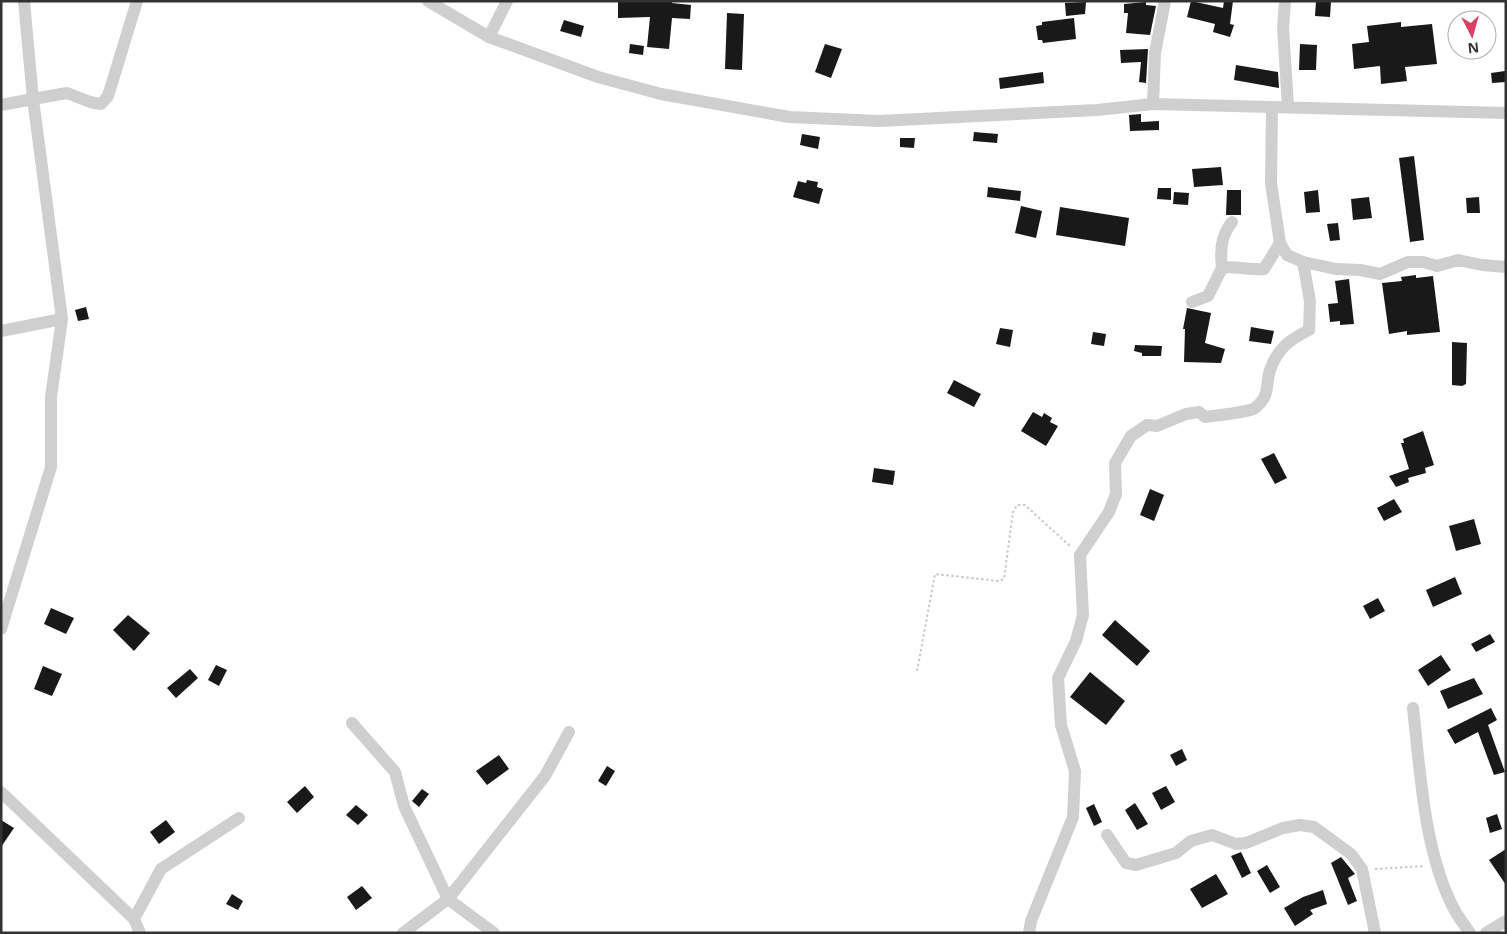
<svg xmlns="http://www.w3.org/2000/svg" width="1507" height="934" font-family="'Noto Sans',sans-serif">
<style>
.building{fill:#191919}
.lines{fill:none;stroke-linecap:round;stroke-linejoin:round}
.path{stroke:#c9c9c9;stroke-width:2;stroke-dasharray:2.5 2.5;stroke-linecap:butt}
.minor{stroke:#cfcfcf;stroke-width:12}
</style>
<rect width="100%" height="100%" fill="#fff"/>
<g class="building">
<path d="M618 1H672V3L691 5 690 19 672 18 669 49 647 47 650 17 618 18Z"/>
<path d="M1191 1 1223 8 1224 1H1233L1230 24 1234 25 1230 37 1213 32 1215 24 1187 17Z"/>
<path d="M1316 1H1331L1330 17 1315 16Z"/>
<path d="M1086 2 1085 14 1066 16 1065 3Z"/>
<path d="M1146 2V5L1156 6 1150 35 1126 33 1128 13H1124V4Z"/>
<path d="M727 13 744 14 742 70 725 69Z"/>
<path d="M1074 18 1076 39 1043 43 1042 40H1038L1036 26 1042 25V22Z"/>
<path d="M564 20 584 26 581 37 560 31Z"/>
<path d="M1401 22V27L1432 24 1437 64 1405 67 1407 81 1381 84 1380 66 1354 69 1352 44 1369 42 1367 26Z"/>
<path d="M630 44 644 46 643 55 629 53Z"/>
<path d="M825 44 842 49 831 78 815 72Z"/>
<path d="M1300 44 1317 45 1316 70H1299Z"/>
<path d="M1148 49 1146 83 1139 82 1141 62 1121 63 1120 50Z"/>
<path d="M1236 65 1278 72 1279 88 1234 80Z"/>
<path d="M1505 71 1506 82 1492 83 1491 73Z"/>
<path d="M1043 72 1044 83 1000 89 999 78Z"/>
<path d="M1141 114V122L1159 121V130L1130 131 1129 115Z"/>
<path d="M974 132 998 134 997 143 973 141Z"/>
<path d="M802 134 820 137 818 149 800 145Z"/>
<path d="M900 138H915L914 148 900 147Z"/>
<path d="M1414 156 1424 240 1410 242 1399 158Z"/>
<path d="M1221 167 1223 185 1194 187 1192 169Z"/>
<path d="M807 180 818 182 817 187 823 189 819 204 793 197 798 181 806 183Z"/>
<path d="M988 187 1021 191 1020 201 987 197Z"/>
<path d="M1158 188H1171V200L1157 199Z"/>
<path d="M1227 190H1241V215H1226Z"/>
<path d="M1318 190 1320 212 1306 213 1304 192Z"/>
<path d="M1174 192 1189 193 1188 205 1173 204Z"/>
<path d="M1369 197 1372 218 1353 220 1351 199Z"/>
<path d="M1479 197 1480 213H1467L1466 198Z"/>
<path d="M1021 206 1042 211 1036 238 1015 233Z"/>
<path d="M1060 207 1129 218 1125 246 1056 235Z"/>
<path d="M1338 223 1340 240 1330 241 1327 224Z"/>
<path d="M1416 275V278L1433 276 1440 332 1407 335V331L1389 334 1382 283 1402 281 1401 277Z"/>
<path d="M1349 279 1354 324 1340 325V321L1330 322 1328 304 1338 303 1335 281Z"/>
<path d="M86 307 89 319 78 321 75 310Z"/>
<path d="M1187 308 1211 313 1205 343 1225 349 1221 363 1184 362 1185 329H1183Z"/>
<path d="M1251 327 1274 331 1271 344 1249 341Z"/>
<path d="M1000 328 1013 330 1010 347 996 344Z"/>
<path d="M1093 332 1106 334 1104 346 1091 344Z"/>
<path d="M1452 342 1467 343 1466 384 1462 386 1452 385Z"/>
<path d="M1135 345 1162 346 1161 356H1142V353L1134 351Z"/>
<path d="M954 380 981 394 974 407 947 393Z"/>
<path d="M1033 412 1042 417 1044 413 1052 418 1050 422 1058 426 1046 446 1021 431Z"/>
<path d="M1423 431 1434 465 1425 468 1426 473 1408 478 1409 482 1396 487 1389 476 1409 469 1401 443H1404L1403 439Z"/>
<path d="M1274 453 1287 478 1275 484 1261 459Z"/>
<path d="M874 468 895 471 893 485 872 482Z"/>
<path d="M1150 489 1164 495 1154 521 1140 515Z"/>
<path d="M1394 499 1402 512 1384 521 1377 508Z"/>
<path d="M1474 519 1481 544 1456 551 1449 526Z"/>
<path d="M1455 577 1462 594 1433 607 1426 590Z"/>
<path d="M1378 598 1385 611 1370 619 1363 606Z"/>
<path d="M51 608 74 618 66 634 44 624Z"/>
<path d="M128 615 150 633 134 651 113 630Z"/>
<path d="M1115 620 1150 651 1137 666 1102 635Z"/>
<path d="M1490 634 1495 642 1476 652 1471 644Z"/>
<path d="M1441 655 1451 670 1428 686 1418 670Z"/>
<path d="M216 665 227 670 219 686 208 680Z"/>
<path d="M43 666 62 674 52 696 34 689Z"/>
<path d="M190 669 198 678 176 698 167 688Z"/>
<path d="M1090 672 1125 701 1106 725 1070 697Z"/>
<path d="M1474 678 1483 694 1448 709 1440 691Z"/>
<path d="M1491 708 1497 720 1488 725 1505 772 1494 775 1478 732 1455 744 1447 730Z"/>
<path d="M1182 749 1187 760 1176 766 1170 755Z"/>
<path d="M499 755 509 769 487 785 476 771Z"/>
<path d="M607 766 615 771 606 786 598 781Z"/>
<path d="M305 786 314 797 297 813 287 802Z"/>
<path d="M1166 786 1175 802 1161 810 1152 793Z"/>
<path d="M422 789 429 794 419 807 412 801Z"/>
<path d="M1135 803 1148 824 1137 830 1125 810Z"/>
<path d="M1094 804 1102 822 1094 826 1086 808Z"/>
<path d="M356 805 368 815 358 825 346 815Z"/>
<path d="M1497 814 1502 829 1490 833 1486 818Z"/>
<path d="M1 820 14 828 1 847Z"/>
<path d="M166 820 175 832 159 844 150 832Z"/>
<path d="M1506 849V885L1489 860Z"/>
<path d="M1241 852 1251 873 1242 878 1231 856Z"/>
<path d="M1341 857 1355 874 1348 878 1357 901 1348 905 1331 863Z"/>
<path d="M1267 865 1280 887 1270 893 1257 871Z"/>
<path d="M1216 874 1228 894 1202 908 1190 889Z"/>
<path d="M362 886 372 898 356 910 347 897Z"/>
<path d="M1323 890 1327 904 1310 910 1313 914 1295 926 1284 908 1303 897Z"/>
<path d="M232 894 243 901 238 910 226 904Z"/>
</g>
<g class="lines">
<g class="path">
<path d="M917 671 935 574 999 581 1004 579 1013 512 1017 505H1025L1071 547"/>
<path d="M1375 869 1425 866"/>
</g>
<g class="minor">
<path d="M428 1 489 37 598 77 661 94 789 117 879 121 1097 110 1153 104 1506 113"/>
<path d="M1285 1 1283 28 1288 107"/>
<path d="M489 37 507 1"/>
<path d="M1153 104 1155 53 1165 1"/>
<path d="M1 105 33 99 24 1"/>
<path d="M1272 107 1271 183 1280 243 1287 255 1303 262 1336 269 1360 270 1380 274 1408 262H1423L1437 266 1458 260 1482 265 1506 267"/>
<path d="M1232 222C1221 236 1220 250 1222 268 1236 265 1249 271 1264 269L1280 243"/>
<path d="M1192 302 1208 296 1222 268"/>
<path d="M1 331 62 319"/>
<path d="M1 629 51 467V397L62 319 33 99 67 93 90 102 101 104 108 96 137 1"/>
<path d="M1413 708C1420 770 1424 851 1453 907 1457 916 1464 924 1470 933"/>
<path d="M352 723 395 772 404 806 448 899 545 776 569 732"/>
<path d="M1 792 134 919 161 869 239 818"/>
<path d="M1107 835 1126 863 1136 865 1176 853 1191 841 1212 835 1236 844 1246 843 1283 828 1300 825 1314 827 1351 854 1362 869 1375 933"/>
<path d="M134 919 140 933"/>
<path d="M403 933 448 899 494 933"/>
<path d="M1029 933 1031 921 1073 817 1075 771 1061 725 1058 678 1076 641 1083 615 1080 555 1109 512 1116 494 1115 463 1131 436 1147 425 1157 426 1186 414 1199 412 1205 417C1216 415 1248 413 1255 408 1271 395 1265 386 1270 370 1278 348 1289 340 1309 330L1310 301 1303 262"/>
<path d="M1486 933 1506 921"/>
</g>
</g>
<rect width="1507" height="934" fill="none" stroke="#323232" stroke-width="5"/>
<g transform="translate(1472 35) rotate(174)"><circle r="24" fill="#ffffff" stroke="#adadad"/>
<path d="M0-4L9 19L0 12L-9 19Z" fill="#da4265"/>
<text y="-8" font-size="14" font-weight="bold" text-anchor="middle" fill="#323232">N</text>
</g>
</svg>
